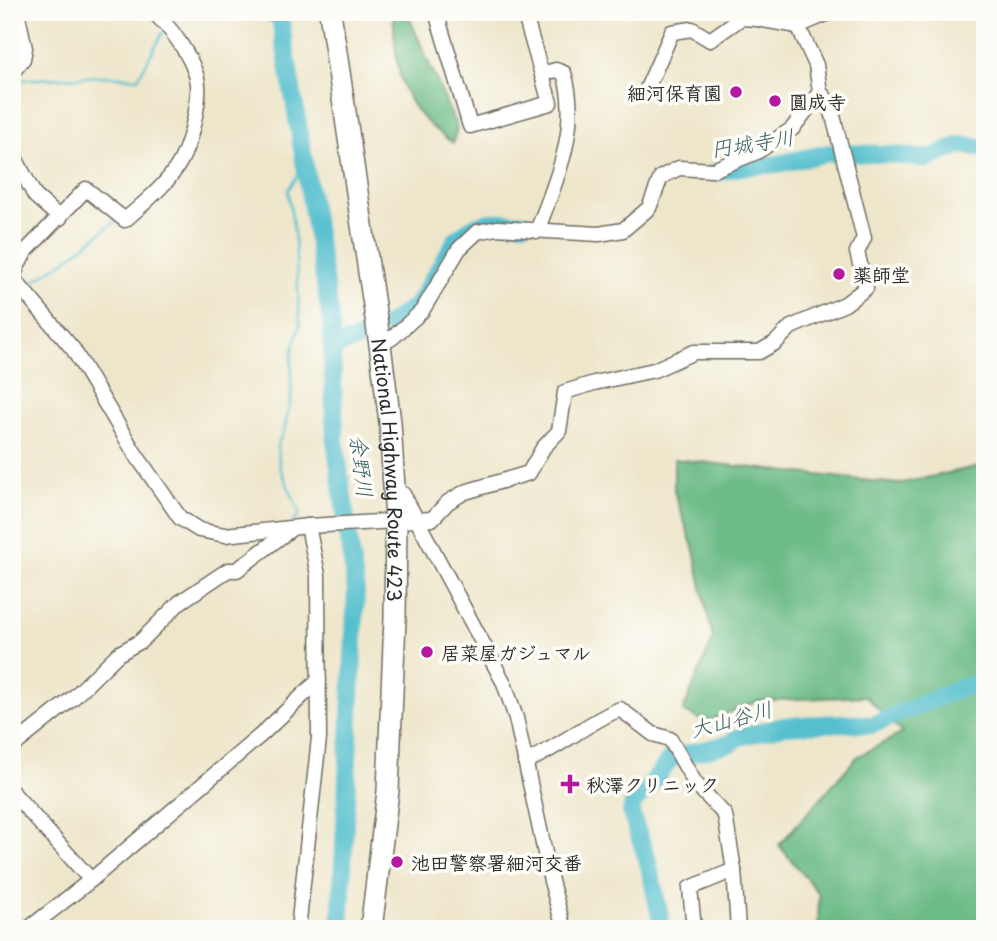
<svg xmlns="http://www.w3.org/2000/svg" width="997" height="941" font-family="'Playpen Sans','Klee One',sans-serif">
<style>
.forest{fill:#6dbc87;stroke:#4c7459;stroke-width:2}
.lines{fill:none;stroke-linecap:round;stroke-linejoin:round}
.stream{stroke:#54bfce;stroke-width:2.5}
.river{stroke:#54bfce;stroke-width:18}
.minor-casing{stroke:#6f6c63;stroke-width:17}
.highway-casing{stroke:#6f6c63;stroke-width:24}
.minor{stroke:#fff;stroke-width:14}
.highway{stroke:#fff;stroke-width:21}
.poi-dot{fill:#b5179e;stroke:#fdfcf7;stroke-width:2.5}
.labels{text-anchor:middle;dominant-baseline:central;stroke-width:7;stroke-linejoin:round;paint-order:stroke}
.poi-label{font-size:19px;font-weight:bold;fill:#2b2b2b;stroke:#fdfcf7;text-anchor:start}
.street-label{font-size:19px;fill:#2b2b2b;stroke:#fdfcf7}
.water-label{font-size:21px;font-style:italic;fill:#395f64;stroke:#fdfcf7}
</style>
<rect width="100%" height="100%" fill="#fdfcf7"/>
<filter id="ink" filterUnits="userSpaceOnUse"><feTurbulence type="fractalNoise" baseFrequency=".0143" numOctaves="2"/><feDisplacementMap in="SourceGraphic" scale="14" xChannelSelector="R" yChannelSelector="G"/><feConvolveMatrix kernelMatrix="1 2 1 2 8 2 1 2 1" color-interpolation-filters="sRGB"/></filter>
<filter id="wash" filterUnits="userSpaceOnUse"><feTurbulence type="fractalNoise" baseFrequency=".00686" numOctaves="4" result="noise"/><feDisplacementMap in="SourceGraphic" scale="28" xChannelSelector="R" yChannelSelector="G"/><feGaussianBlur stdDeviation="1.57" result="paint"/><feColorMatrix in="noise" values="0 0 0 0 0 0 0 0 0 0 0 0 0 0 0 0 0 1.4 0 .05"/><feComposite in="paint" operator="in"/></filter>
<g filter="url(#wash)">
<rect width="100%" height="100%" fill="#eee6ca"/>
<g class="forest">
<path d="M393 12H407L457 128 453 143C397 106 397 74 393 12Z"/>
<path d="M674 459 898 484 985 465V929H818L819 894 779 845 857 757 902 733 866 696 758 701 705 722 683 711 713 639 694 550 674 491Z"/>
</g>
<g class="lines">
<g class="stream">
<path d="M245 12 280 25"/>
<path d="M170 20 174 12"/>
<path d="M12 80 107 76 138 78 163 32"/>
<path d="M26 286 62 263 117 220"/>
<path d="M293 522 299 516V511L280 468 277 446 284 431 291 399 292 353 300 324 295 240 288 190 304 166"/>
</g>
<g class="river">
<path d="M279 12 331 320 335 440 356 591 340 929"/>
<path d="M714 173 740 167 778 164 828 153 885 154 928 159 960 145 985 148"/>
<path d="M388 325 417 305 456 240C479 218 494 221 524 223"/>
<path d="M332 348 369 335"/>
<path d="M663 929 648 862 631 813 633 803 646 791 671 758 731 743 736 738 783 726 842 723 872 725 958 689 985 681"/>
</g>
</g>
</g>
<g filter="url(#ink)">
<g class="lines">
<g class="minor-casing">
<g id="minor">
<path d="M436 12 470 126 550 103 524 12"/>
<path d="M12 73 23 59 25 48 17 12"/>
<path d="M645 93 672 32 692 29 710 40 741 18 757 19 798 26 831 12"/>
<path d="M12 152 35 196 60 218"/>
<path d="M537 231C556 181 581 127 564 73L556 70 542 74"/>
<path d="M12 277 73 349 134 452 180 518 199 530 225 535 308 526 432 519 448 502 465 492 529 473 543 448 559 431 565 392 594 383 654 370 694 352H759L775 343 791 327 845 304 866 288 857 252 864 238 830 104 820 92"/>
<path d="M12 277 25 252 86 189 125 220C145 202 167 185 180 162 190 144 202 97 197 78 191 56 171 27 153 12"/>
<path d="M380 345 392 338 422 311 459 249 477 232 497 228 599 234 623 230 649 208 661 177 679 168 713 170 757 152 792 129 820 92 816 65 798 26"/>
<path d="M393 491 403 494 504 683 516 718 551 881 564 929"/>
<path d="M12 747 73 698 118 654 141 641 180 602 228 570H237L291 529"/>
<path d="M525 762C559 748 586 723 620 709L653 734 670 739 695 783 725 815 734 870 738 929"/>
<path d="M12 792 91 880 28 929"/>
<path d="M91 880 262 734 319 680"/>
<path d="M298 929 319 738 318 575 308 526"/>
<path d="M694 929 690 888 734 870"/>
</g>
</g>
<g class="highway-casing">
<g id="highway">
<path id="s1" d="M330 12 380 345 390 422 396 520 395 619 388 791 371 929"/>
</g>
</g>
<use href="#minor" class="minor"/>
<use href="#highway" class="highway"/>
</g>
</g>
<g class="poi-dot">
<circle cx="736" cy="92" r="7"/>
<circle cx="775" cy="101" r="7"/>
<circle cx="839" cy="274" r="7"/>
<circle cx="427" cy="652" r="7"/>
<path d="M566.5 773.5h7v7h7v7h-7v7h-7v-7h-7v-7h7z"/>
<circle cx="397" cy="862" r="7"/>
</g>
<g class="labels">
<g class="poi-label">
<text x="722" y="92" text-anchor="end">細河保育園</text>
<text x="789" y="101">圓成寺</text>
<text x="853" y="274">薬師堂</text>
<text x="441" y="652">居菜屋ガジュマル</text>
<text x="586" y="784">秋澤クリニック</text>
<text x="411" y="862">池田警察署細河交番</text>
</g>
<g class="street-label">
<text stroke="none"><textPath href="#s1" startOffset="462">National Highway Route 423</textPath></text>
</g>
<g class="water-label">
<text transform="translate(752 142) rotate(-9)">円城寺川</text>
<text transform="translate(363 466) rotate(83)">余野川</text>
<text transform="translate(731 718) rotate(-15)">大山谷川</text>
</g>
</g>
<rect width="997" height="941" fill="none" stroke="#fdfcf7" stroke-width="42"/>
</svg>
